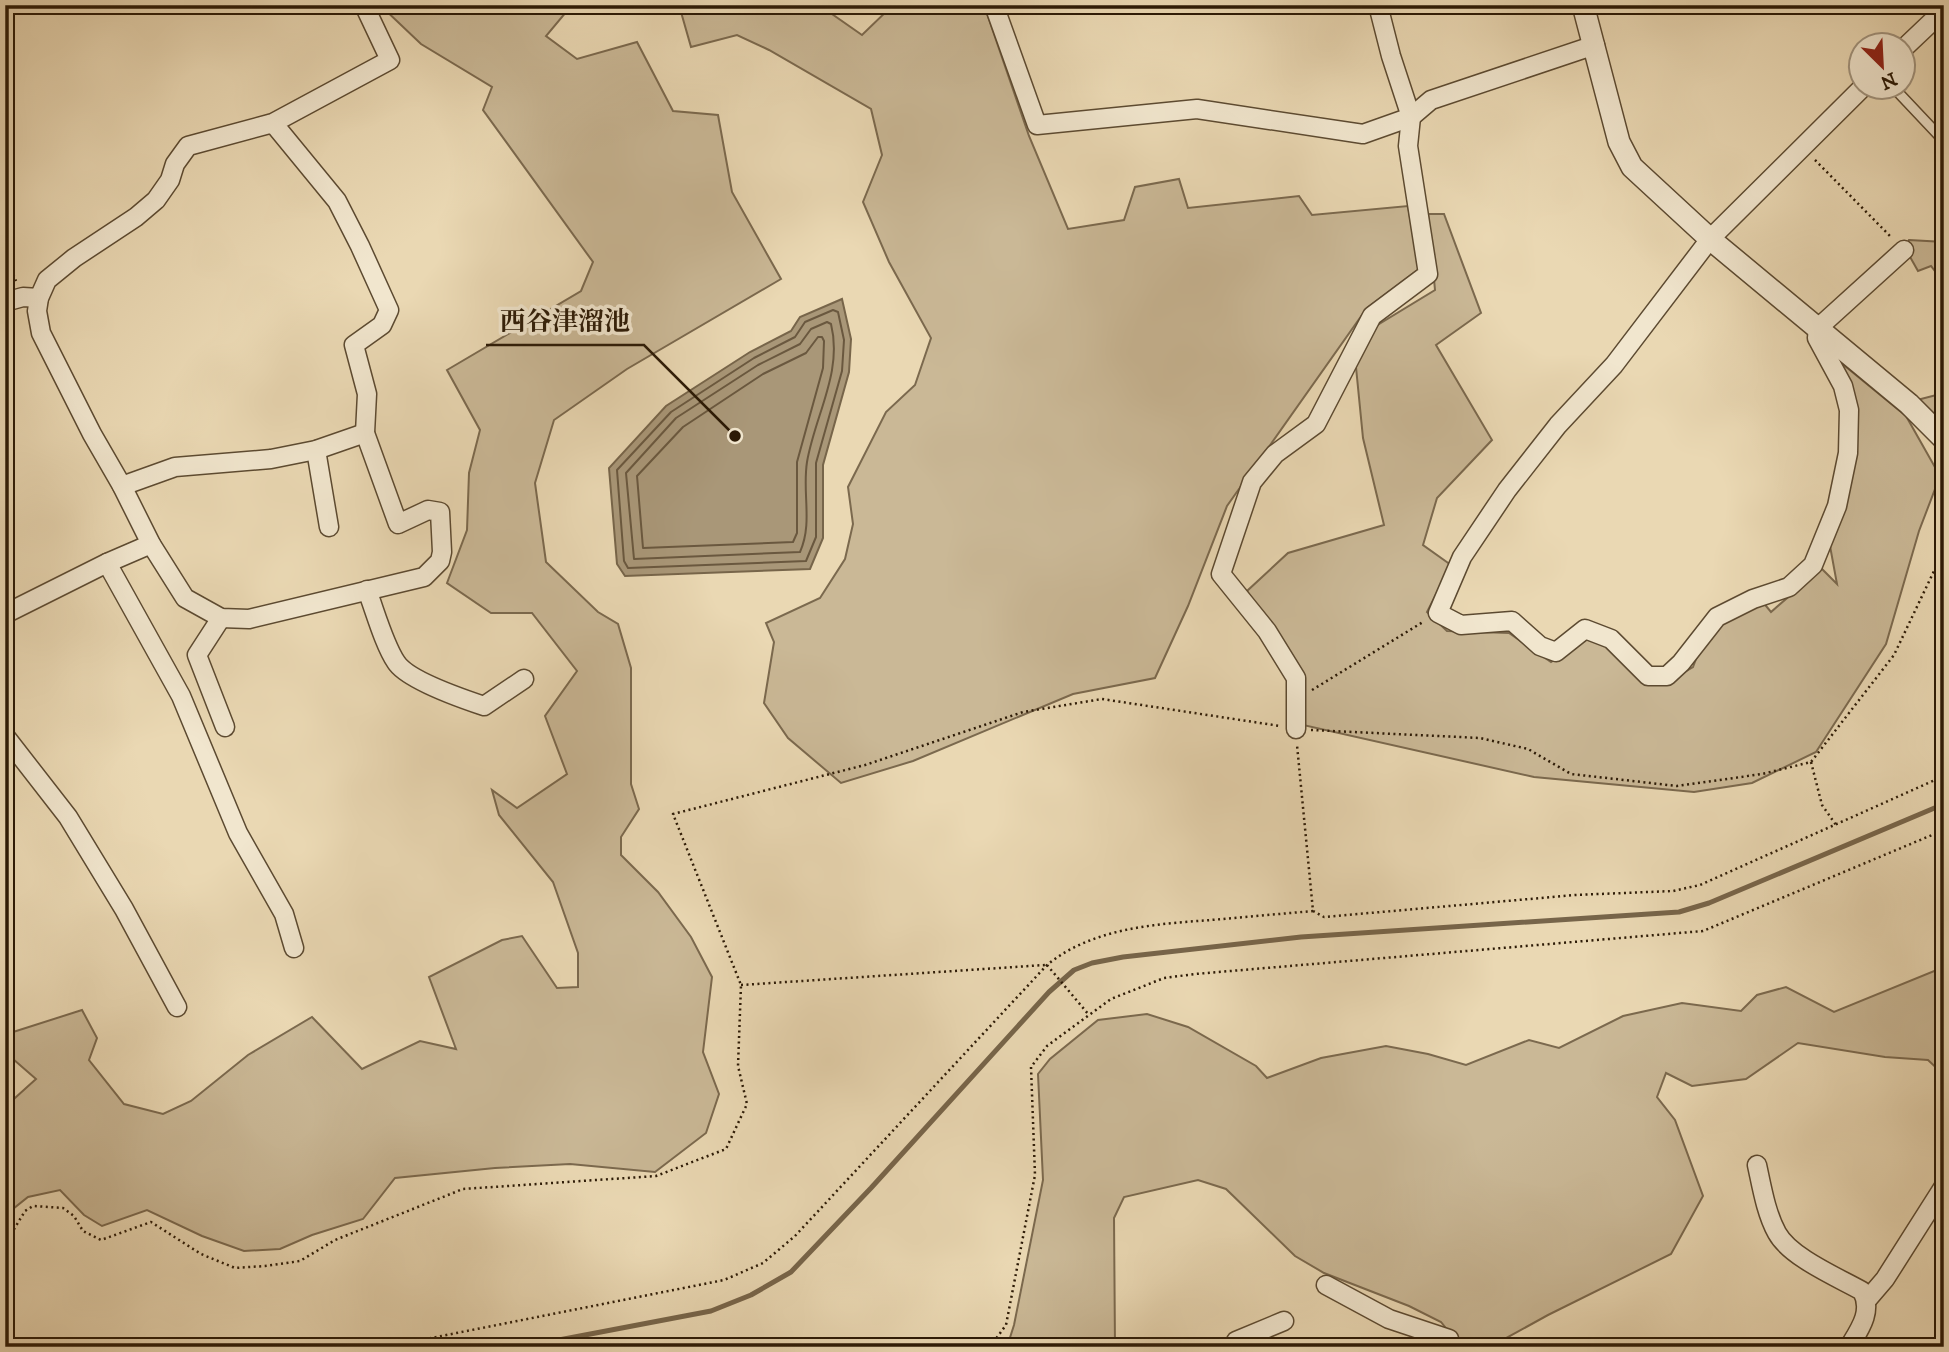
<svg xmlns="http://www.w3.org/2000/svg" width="1949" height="1352" font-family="'IM FELL DW Pica','Noto Serif JP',serif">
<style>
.green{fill:#cab896;stroke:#7b694e;stroke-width:2}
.water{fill:#a99778;stroke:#77654a;stroke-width:2}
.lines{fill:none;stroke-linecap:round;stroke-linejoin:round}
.shore{stroke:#6a583f;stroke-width:2}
.stream{stroke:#77654a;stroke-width:5}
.service-casing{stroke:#5c4a31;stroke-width:12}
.minor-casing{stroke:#5c4a31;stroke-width:21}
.tertiary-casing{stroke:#5c4a31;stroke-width:24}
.path{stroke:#2c1a06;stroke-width:2.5;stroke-dasharray:2 3.5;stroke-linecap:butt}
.service{stroke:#f1e6ce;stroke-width:9}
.minor{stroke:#f1e6ce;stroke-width:18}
.tertiary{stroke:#f1e6ce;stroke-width:21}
.leader{fill:none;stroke:#2c1a06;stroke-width:2.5}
.callout-dot{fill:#2c1a06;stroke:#f1e6ce;stroke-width:2.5}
.callout-label{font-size:26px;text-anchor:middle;font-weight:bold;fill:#2c1a06;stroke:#f1e6ce;stroke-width:7;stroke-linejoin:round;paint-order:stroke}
</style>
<rect width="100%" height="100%" fill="#ead8b3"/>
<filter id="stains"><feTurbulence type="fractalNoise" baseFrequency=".00286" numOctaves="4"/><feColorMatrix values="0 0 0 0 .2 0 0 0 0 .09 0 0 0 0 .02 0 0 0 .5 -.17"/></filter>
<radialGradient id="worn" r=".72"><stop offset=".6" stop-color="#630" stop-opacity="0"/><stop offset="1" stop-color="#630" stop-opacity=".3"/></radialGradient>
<g class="green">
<path d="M380 5H572L546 36 577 59 637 42 673 111 718 115 732 192 781 279 627 369 554 420 535 483 546 562 598 612 618 624 631 668V784L639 809 621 837V855L658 892 691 937 712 977 703 1052 719 1094 706 1133 655 1172 570 1164 495 1168 395 1178 363 1219 312 1235 280 1249 244 1251 202 1236 147 1210 102 1226 84 1215 60 1190 28 1197 13 1209 5 1226V1107L36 1079 13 1059 10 1033 82 1010 97 1038 89 1060 124 1104 163 1114 191 1101 248 1055 312 1017 362 1069 420 1041 456 1049 429 977 502 940 522 936 557 988 578 987V953L553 882 499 815 492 790 517 808 567 774 545 716 577 671 532 613H491L447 583 467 530 469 473 480 430 447 370 581 291 593 262 483 110 492 87 421 44Z"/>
<path d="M679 5H819L862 35 893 5H984L1029 136 1068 229 1124 220 1135 187 1179 179 1188 208 1299 196 1312 215 1408 206 1419 269 1367 308 1227 506 1188 606 1155 678 1073 694 913 761 841 783 788 738 764 703 774 642 766 623 820 598 845 559 853 524 848 487 886 412 915 385 931 338 889 262 863 202 882 155 871 109 769 50 737 35 691 47Z"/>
<path d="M1428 214H1444L1481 313 1436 345 1492 440 1437 498 1423 545 1451 565 1427 612 1447 631 1509 633 1551 662 1585 639 1607 644 1641 680 1662 685 1693 667C1707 625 1724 621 1762 601L1771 612 1809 579 1817 564 1837 584 1830 546 1858 410 1840 362 1906 416 1940 476 1919 531 1886 644 1816 752 1752 783 1694 792 1534 777 1303 725 1299 672 1247 591 1288 553 1384 525 1363 438 1355 357 1371 329 1435 290Z"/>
<path d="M1909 240 1944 242V283L1931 266 1918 271 1905 248Z"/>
<path d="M1944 393V424L1917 400Z"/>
<path d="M1944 967V1075L1928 1060 1885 1057 1798 1043 1746 1079 1692 1086 1666 1073 1657 1097 1675 1120 1703 1196 1671 1254 1548 1315 1490 1347H1461L1441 1322 1409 1306 1324 1273 1295 1256 1226 1189 1198 1180 1124 1197 1114 1218 1115 1347H1007L1014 1325 1043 1180 1038 1074 1050 1059 1098 1020 1147 1014 1188 1027 1256 1066 1267 1078 1321 1058 1386 1046 1428 1054 1466 1065 1529 1040 1559 1048 1623 1016 1682 1003 1741 1011 1757 995 1786 987 1834 1012Z"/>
</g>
<path class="water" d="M842 299 851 339 849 372 823 465V538L810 569 625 576 617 564 609 468 666 406 750 352 791 331 800 317Z"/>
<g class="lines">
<g class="shore">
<path d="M833 310 838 312 844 340 842 371 816 463V537L806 561 628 568 624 561 617 470 671 412 754 358 795 337 805 322Z"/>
<path d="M827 322 831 324C843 372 815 415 807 462 802 493 813 523 800 552L634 559 626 473 676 418 758 365 800 344 811 329Z"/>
<path d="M818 337H822L824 341 823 368 797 462V533L793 542 643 548 637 476 683 427 763 374 806 353Z"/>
</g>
<path class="stream" d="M522 1347 711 1311 751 1295 791 1272 871 1188 1049 992 1074 970 1092 963 1123 957 1301 937 1679 912 1709 903 1944 804"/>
<g class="service-casing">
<path id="service" d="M1894 88 1944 141"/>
</g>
<g class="minor-casing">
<g id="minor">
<path d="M994 5 1037 125 1197 109 1363 134 1411 117 1431 100 1595 45"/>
<path d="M1904 48 1944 10"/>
<path d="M1862 88 1710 239 1614 365 1558 425 1507 490 1462 557 1438 613 1461 625 1512 621 1540 646 1556 652 1585 629 1611 639 1648 676H1667L1681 663 1717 617 1753 599 1789 587 1813 565 1837 506 1848 453 1849 410 1843 386 1817 338 1818 328 1904 250"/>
<path d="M273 123 337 201 360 246 389 310 382 325 354 345 367 394 365 433 398 524 428 510 440 512 442 552 440 561 424 577 249 619 221 618 185 598 151 544 122 486 92 434 41 333 37 311 39 298 47 280 74 258 136 217 156 200 170 180 175 164 188 146 273 123 390 60 364 5"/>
<path d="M5 302 23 297 39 298"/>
<path d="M316 450 329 527"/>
<path d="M122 486 175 467 271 459 316 450 365 433"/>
<path d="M107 563 181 696 238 833 284 914 294 948"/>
<path d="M367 590C375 611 384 644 396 662 407 680 463 699 484 706L524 679"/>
<path d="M5 614 107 563 151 544"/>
<path d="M221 618 197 655 225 727"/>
<path d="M1296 729V678L1267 631 1221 574 1252 482 1275 454 1316 424 1372 316 1428 274 1408 146 1411 117 1391 56 1378 5"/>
<path d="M5 736 68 817 124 909 177 1007"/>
<path d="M1757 1165C1762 1188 1766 1213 1777 1233 1790 1257 1837 1277 1862 1291 1873 1311 1860 1329 1849 1347"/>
<path d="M1326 1285 1389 1319 1449 1339 1451 1347"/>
<path d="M1867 1300 1885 1279 1944 1186"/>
<path d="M1237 1347 1236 1341 1284 1321"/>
</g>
</g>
<g class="tertiary-casing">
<path id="tertiary" d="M1583 5 1619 142 1632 167 1710 239 1909 404 1944 439"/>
</g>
<g class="path">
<path d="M1815 160 1891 237"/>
<path d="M5 254 16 281"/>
<path d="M1312 690 1423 622"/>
<path d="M1311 730 1480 738 1528 749 1571 774 1677 786 1762 774 1811 762 1894 655 1934 571 1944 557"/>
<path d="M1811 762 1822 805 1836 825"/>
<path d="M1313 911 1324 917 1575 895 1673 891 1700 885 1944 776"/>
<path d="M1047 965 1089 1015"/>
<path d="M741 985 1045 965"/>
<path d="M5 1236 13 1231 25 1211 33 1206 63 1208 74 1216 83 1231 101 1240 151 1222 201 1254 235 1268 265 1266 300 1261 335 1240 463 1189 656 1176 726 1149 747 1104 738 1066 741 985 673 814 865 765 1023 712 1102 699 1280 726"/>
<path d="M386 1347 724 1280 763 1263 795 1236 1047 965C1092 928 1155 924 1211 920 1245 917 1279 914 1313 911L1297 745"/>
<path d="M990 1347 1006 1325 1035 1175 1031 1067 1047 1046 1111 999 1164 978 1195 974 1703 931 1944 830"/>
</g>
<use href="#service" class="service"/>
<use href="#minor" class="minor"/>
<use href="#tertiary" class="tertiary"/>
</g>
<path class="leader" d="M735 436L644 345H486"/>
<circle class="callout-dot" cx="735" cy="436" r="7"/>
<g class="callout-label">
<text x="565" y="330">西谷津溜池</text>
</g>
<rect width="1949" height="1352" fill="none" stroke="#ead8b3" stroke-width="28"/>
<rect x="7" y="7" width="1935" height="1338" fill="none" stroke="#2c1a06" stroke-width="3.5"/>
<rect x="14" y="14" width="1921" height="1324" fill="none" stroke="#2c1a06" stroke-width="2"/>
<g transform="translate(1882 66) rotate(156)"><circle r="33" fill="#f1e6ce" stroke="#a2947e" stroke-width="2"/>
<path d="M0-5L12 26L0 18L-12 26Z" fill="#8f2418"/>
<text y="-10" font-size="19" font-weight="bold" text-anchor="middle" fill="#2c1a06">N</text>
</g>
<rect width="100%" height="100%" filter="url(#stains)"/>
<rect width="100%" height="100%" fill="url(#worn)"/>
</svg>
